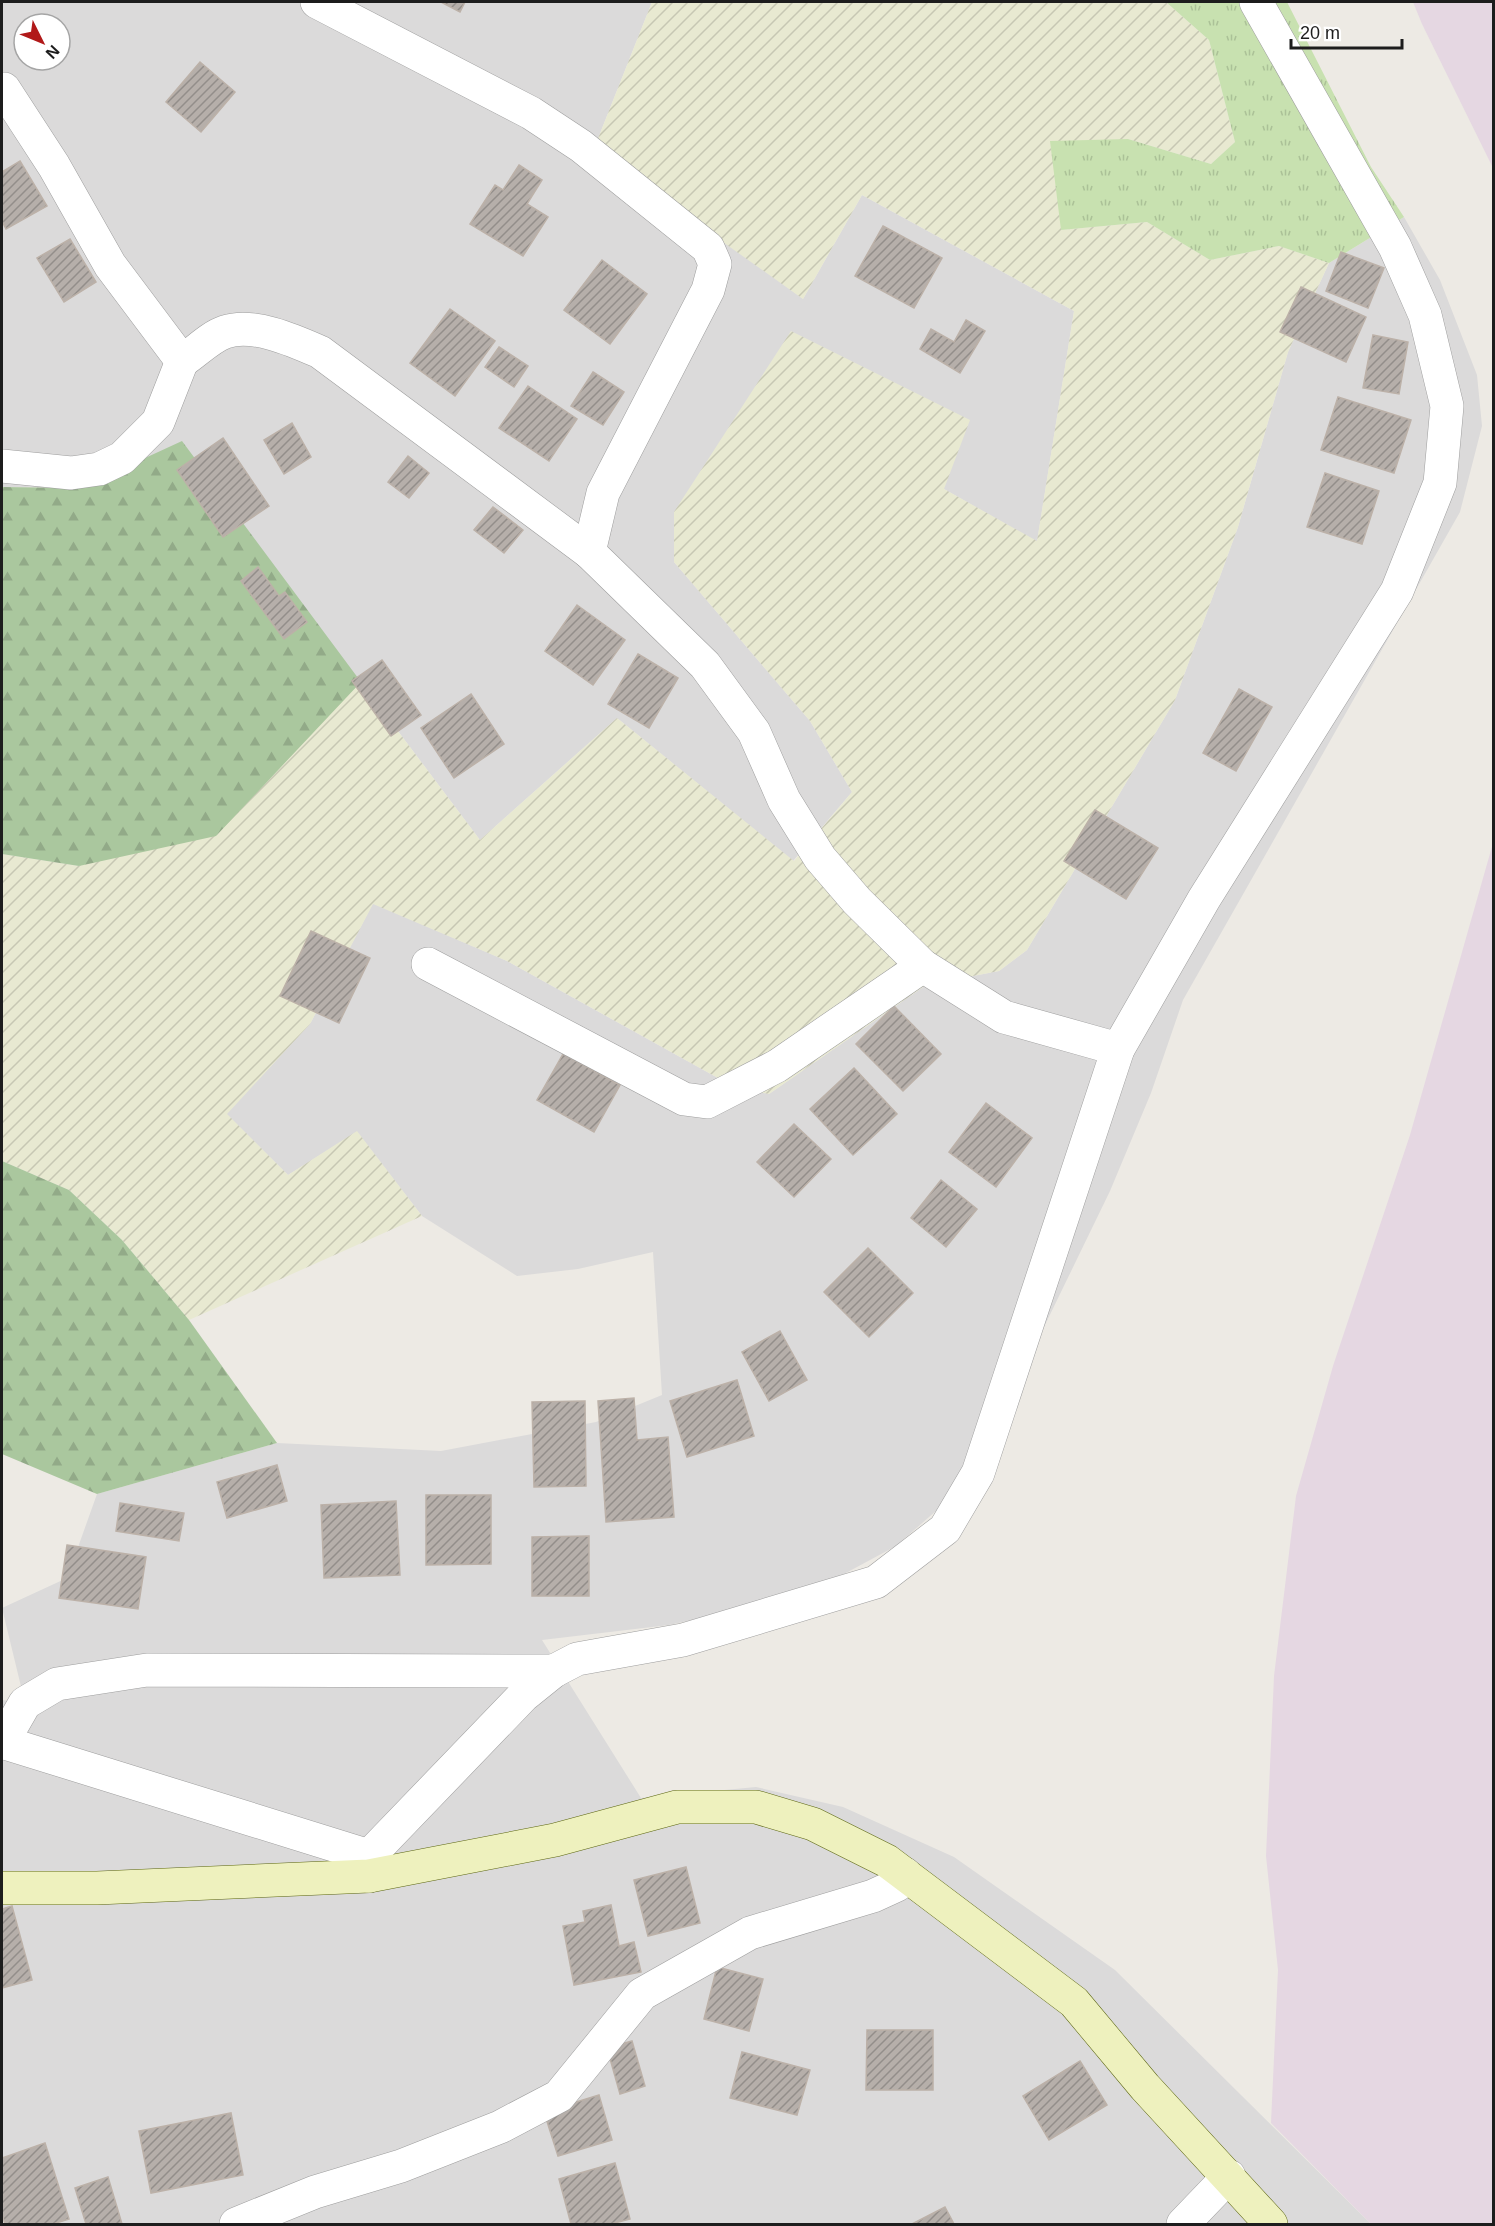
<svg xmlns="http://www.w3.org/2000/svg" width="1495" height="2226" font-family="Helvetica,sans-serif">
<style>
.residential{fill:#dbdada;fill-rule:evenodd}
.industrial{fill:#e5d7e2}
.farmland{fill:url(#farmland-furrows)}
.grass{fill:url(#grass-tufts)}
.forest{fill:url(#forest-firs)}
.building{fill:url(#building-hatch);stroke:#bcb1a8;stroke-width:1.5}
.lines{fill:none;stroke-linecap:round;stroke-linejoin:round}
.street-casing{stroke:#9e9e9e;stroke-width:34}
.secondary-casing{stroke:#5c6612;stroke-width:34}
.street{stroke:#fff;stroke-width:33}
.secondary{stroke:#eef1be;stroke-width:33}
</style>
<defs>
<pattern id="farmland-furrows" width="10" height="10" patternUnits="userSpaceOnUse" patternTransform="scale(1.5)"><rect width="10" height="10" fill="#e8e9d1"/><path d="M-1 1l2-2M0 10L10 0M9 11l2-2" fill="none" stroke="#c7c7b3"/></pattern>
<pattern id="grass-tufts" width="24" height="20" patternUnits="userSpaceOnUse" patternTransform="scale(1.5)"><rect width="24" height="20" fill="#c8e1b0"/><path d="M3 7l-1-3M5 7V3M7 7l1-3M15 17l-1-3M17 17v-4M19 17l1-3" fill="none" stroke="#abc197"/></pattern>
<pattern id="forest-firs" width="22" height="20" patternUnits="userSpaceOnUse" patternTransform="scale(1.5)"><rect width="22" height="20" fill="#aac79e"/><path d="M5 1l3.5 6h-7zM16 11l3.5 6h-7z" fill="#92aa88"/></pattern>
<pattern id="building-hatch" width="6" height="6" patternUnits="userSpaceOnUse" patternTransform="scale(1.5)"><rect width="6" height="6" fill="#b6afaa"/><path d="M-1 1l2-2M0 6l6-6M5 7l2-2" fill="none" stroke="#938e8a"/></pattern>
</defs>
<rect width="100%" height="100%" fill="#edeae4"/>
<g class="residential">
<path d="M2 2H652L597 141 803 299 862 195 1074 311 1037 542 944 489 674 562 810 721 852 792 793 861 617 718 480 840 361 682 80 488 2 487ZM24 24H60V60H24Z"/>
<path d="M1404 217 1440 280 1477 375 1482 426 1460 512 1183 1000 1151 1093 1110 1191 1044 1327 976 1456 937 1510 896 1546 805 1595 669 1625 542 1640 641 1798 756 1787 843 1807 954 1857 1115 1970 1371 2224H2V1700L25 1703 2 1608 67 1578 97 1494 277 1443 441 1451 596 1422 662 1395 653 1252 578 1269 517 1276 422 1216 357 1132 288 1175 226 1114 310 1024 373 903 507 961 736 1088 769 1094 926 985 999 971 1027 950 1175 700 1238 527 1288 352 1329 263Z"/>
</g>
<g class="industrial">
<path d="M1413 2H1493V168L1422 24Z"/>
<path d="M1493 843V2224H1371L1271 2123 1278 1970 1266 1856 1274 1676 1296 1496 1333 1366 1410 1135Z"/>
</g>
<path class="farmland" d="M652 2H1166L1209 40 1235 142 1211 164 1128 139 1061 230 1147 222 1210 260 1279 246 1329 263 1288 352 1238 527 1175 700 1027 950 999 971 926 985 769 1094 736 1088 507 961 373 904 310 1024 227 1114 288 1175 357 1131 422 1216 189 1320 122 1240 69 1190 2 1161V854L79 866 361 682 480 840 617 718 794 861 852 792 810 721 674 562V512L791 331 970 420 944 489 1037 541 1074 311 862 195 803 299 720 240 597 141Z"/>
<path class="grass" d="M1166 2H1287L1371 167 1404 217 1329 263 1279 246 1210 260 1147 222 1061 230 1050 141 1128 139 1211 164 1235 142 1209 40Z"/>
<g class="forest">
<path d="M182 441 361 682 216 836 79 866 2 854V487L80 488Z"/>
<path d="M2 1161 69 1190 122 1240 189 1320 277 1443 97 1494 2 1454Z"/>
</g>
<g class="building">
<path d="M441 2H465L460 12Z"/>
<path d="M200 62 235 92 201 132 166 102Z"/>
<path d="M20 161 47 206 6 229 2 221V172Z"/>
<path d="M519 165 542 180 527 204 548 217 523 256 470 224 495 185 503 190Z"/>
<path d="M883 226 942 258 914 308 855 276Z"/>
<path d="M70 239 96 282 64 302 37 258Z"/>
<path d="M1341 252 1384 268 1368 308 1326 291Z"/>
<path d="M602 260 647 294 610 344 564 310Z"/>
<path d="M1301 287 1366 317 1346 362 1280 332Z"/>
<path d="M450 309 495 341 455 396 410 363Z"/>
<path d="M966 320 985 331 960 373 920 349 931 329 954 342Z"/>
<path d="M1373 335 1408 342 1399 394 1363 388Z"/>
<path d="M499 347 528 366 514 387 485 367Z"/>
<path d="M593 372 624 392 603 425 571 406Z"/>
<path d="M528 386 577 419 549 461 499 428Z"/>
<path d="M1338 397 1411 420 1394 473 1321 450Z"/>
<path d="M292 423 311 457 284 474 264 440Z"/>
<path d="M223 438 269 506 223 537 177 470Z"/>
<path d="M408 456 429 473 409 498 388 482Z"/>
<path d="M1325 473 1379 491 1362 544 1307 527Z"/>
<path d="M493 507 523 530 504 553 474 530Z"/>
<path d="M258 567 279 596 285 592 307 622 284 639 241 581Z"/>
<path d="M577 605 625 640 593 685 545 651Z"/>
<path d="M638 654 678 678 649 728 608 704Z"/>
<path d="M382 660 421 715 391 736 352 681Z"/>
<path d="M1239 689 1272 707 1236 771 1203 753Z"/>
<path d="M471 694 504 744 454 778 421 728Z"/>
<path d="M1095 810 1158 848 1126 899 1064 861Z"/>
<path d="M311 931 370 958 339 1023 280 996Z"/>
<path d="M894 1006 941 1054 903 1091 856 1044Z"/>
<path d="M563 1054 620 1085 594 1132 537 1100Z"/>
<path d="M854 1068 897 1114 853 1155 810 1109Z"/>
<path d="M986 1103 1032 1138 996 1187 949 1152Z"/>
<path d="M794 1124 831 1159 794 1197 757 1162Z"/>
<path d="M941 1180 977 1209 946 1247 911 1218Z"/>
<path d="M868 1248 913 1293 869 1337 824 1292Z"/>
<path d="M780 1331 807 1380 769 1401 742 1352Z"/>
<path d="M737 1380 754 1436 687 1457 670 1401Z"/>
<path d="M634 1398 637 1440 668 1437 674 1517 606 1522 598 1401Z"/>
<path d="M585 1401 586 1486 534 1487 532 1402Z"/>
<path d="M277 1465 287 1501 227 1518 217 1482Z"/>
<path d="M426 1495H491V1564L426 1565Z"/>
<path d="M396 1501 400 1575 324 1578 321 1505Z"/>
<path d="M120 1503 184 1513 179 1541 116 1531Z"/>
<path d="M589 1536V1596H532V1537Z"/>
<path d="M67 1545 146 1557 138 1609 59 1598Z"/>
<path d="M686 1867 700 1923 648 1936 634 1880Z"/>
<path d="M611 1905 619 1946 634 1942 641 1972 574 1985 563 1926 585 1922 583 1911Z"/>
<path d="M12 1906 32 1980 2 1988V1909Z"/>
<path d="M717 1967 763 1979 749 2031 704 2019Z"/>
<path d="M867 2030H933V2090H866Z"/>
<path d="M632 2041 645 2086 620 2094 607 2048Z"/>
<path d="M742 2052 810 2070 797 2115 730 2098Z"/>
<path d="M1080 2061 1107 2105 1049 2140 1023 2096Z"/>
<path d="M599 2095 612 2140 558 2156 544 2112Z"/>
<path d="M231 2113 243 2175 151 2193 139 2131Z"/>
<path d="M45 2143 69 2219 53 2224H5L2 2214V2158Z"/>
<path d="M615 2163 630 2219 611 2224H571L559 2179Z"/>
<path d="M108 2177 122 2224H86L75 2188Z"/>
<path d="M945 2207 954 2224H912Z"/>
</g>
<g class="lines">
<g class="street-casing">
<g id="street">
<path d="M317 2 531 113 581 146 708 248 715 264 708 290 603 493 589 552 705 665 754 732 784 800 820 858 857 901 923 966 1004 1017 1118 1049"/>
<path d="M4 89 54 166 110 265 182 361C195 353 210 337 225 332 253 322 295 341 320 352L589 552"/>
<path d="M2 466 71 473 99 469 122 458 158 422 182 361"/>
<path d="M428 964 684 1099 707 1102 777 1066 923 966"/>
<path d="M2 1742 369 1856"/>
<path d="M2 1743 25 1703 57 1684 147 1670 554 1671"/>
<path d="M369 1876V1856L523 1696 554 1671 577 1659 683 1640 876 1582 945 1529 978 1473 1118 1049 1204 899 1397 591 1440 483 1447 406 1425 315 1395 247 1256 2"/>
<path d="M236 2224 315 2192 401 2166 500 2127 559 2096 642 1994 750 1933 873 1896 897 1885 905 1874"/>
<path d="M1183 2224 1229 2176"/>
</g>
</g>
<g class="secondary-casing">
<path id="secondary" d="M2 1888H97L369 1876 555 1840 677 1807H756L813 1824 887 1861 1074 2002 1145 2087 1271 2224"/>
</g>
<use href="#street" class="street"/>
<use href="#secondary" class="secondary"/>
</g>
<rect width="1495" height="2226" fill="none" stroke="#1d1d1d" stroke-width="6"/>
<g transform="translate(42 42) rotate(133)"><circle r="28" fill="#ffffff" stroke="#a5a5a5" stroke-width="1.5"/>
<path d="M0-4.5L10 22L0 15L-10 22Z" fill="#b11919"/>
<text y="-9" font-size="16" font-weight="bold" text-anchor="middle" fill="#1d1d1d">N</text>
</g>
<path d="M1291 39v9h111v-9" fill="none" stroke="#1d1d1d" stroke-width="3"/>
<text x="1300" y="39" font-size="18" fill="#1d1d1d" stroke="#ffffff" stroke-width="4.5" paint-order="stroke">20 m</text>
</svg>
